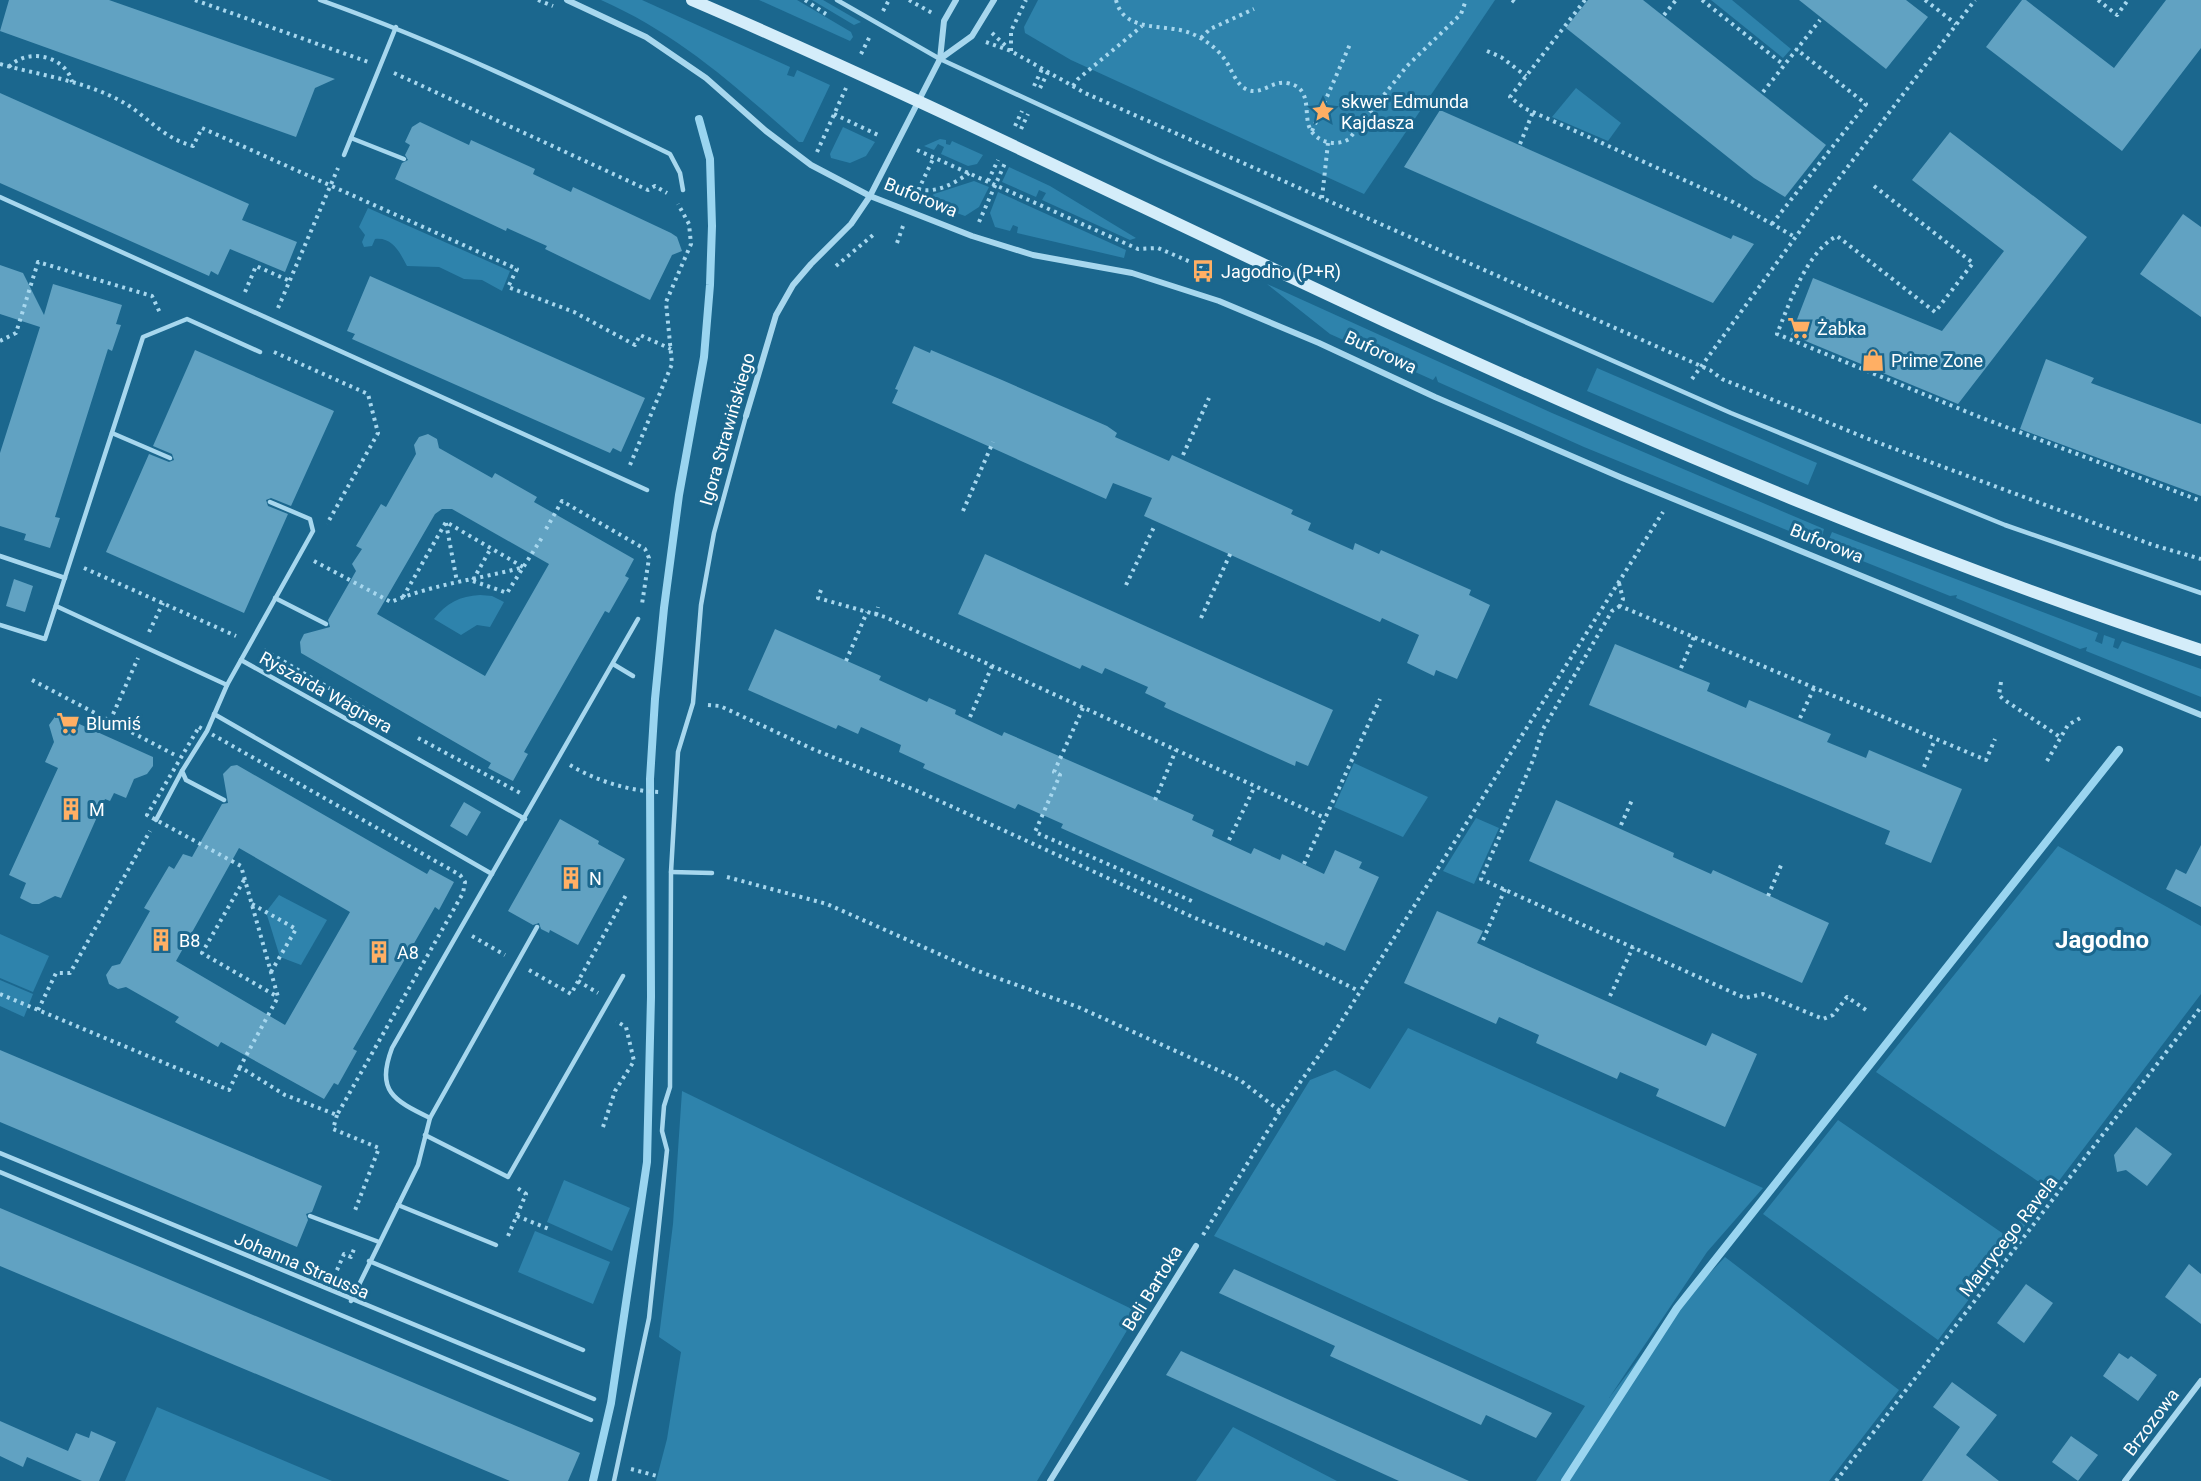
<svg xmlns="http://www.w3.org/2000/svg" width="2201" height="1481" viewBox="0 0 2201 1481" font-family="Roboto,sans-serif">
<rect width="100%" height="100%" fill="#1b678e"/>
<g fill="#2e83ac">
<path d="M601,0H642L790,67L787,75L794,77L797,70L830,85L803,142H799C735,86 680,35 601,0Z"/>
<polygon points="759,0 797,0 851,32 853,37 850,41"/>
<polygon points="812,0 823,0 861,22 854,25"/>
<polygon points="1038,0 1495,0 1364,194 1071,60 1025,33 1024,27"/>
<polygon points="1711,0 1732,0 1791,49 1783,58"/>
<polygon points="1576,88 1621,123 1608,141 1552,117"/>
<polygon points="843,127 875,142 866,156 850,163 831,158 830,154"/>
<polygon points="940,139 946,140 946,144 950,145 952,141 983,155 977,164 968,166 941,154 944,147 938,144 934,150 924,146"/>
<polygon points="1009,167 1050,186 1136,238 1130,240 1042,200 1046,193 1039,190 1036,197 1002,182"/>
<polygon points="974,181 989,187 979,207 965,216 924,201 934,194"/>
<polygon points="998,192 1126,250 1124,258 1017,233 1018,227 1013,225 1010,231 995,227 990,213"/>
<path d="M368,208L510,271L502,291L482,280L464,279L439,267L407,266C400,253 393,237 375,239L372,246L364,247L362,242L365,235L359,227Z"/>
<polygon points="1267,284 1552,413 1824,529 1822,536 1829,539 1832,532 2098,633 2095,641 2102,644 2104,635 2115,639 2113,647 2118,649 2122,641 2201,669 2201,697 2086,651 2087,647 2080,649 1956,598 1957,595 1950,596 1825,546 1824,541 1821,544 1584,447 1438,382 1436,376 1433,380 1330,334"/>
<polygon points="1597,368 1817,463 1808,485 1587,391"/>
<path d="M480,595L492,596L504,602L490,627L477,625L461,635L434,619C446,603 460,596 480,595Z"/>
<polygon points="1354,763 1428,797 1403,837 1334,807"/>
<polygon points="1476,818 1499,828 1474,884 1443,871"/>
<polygon points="2058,846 2201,926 2201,994 1938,1340 1763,1214 1838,1120 2008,1237 2045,1186 1876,1072"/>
<polygon points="279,895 327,920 301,965 280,957 266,912"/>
<polygon points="0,934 49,956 33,992 0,978"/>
<polygon points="0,980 33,994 24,1017 0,1006"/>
<polygon points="1408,1028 1763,1188 1707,1252 1609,1398 1677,1308 1725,1257 1899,1390 1829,1481 1536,1481 1585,1406 1214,1236 1310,1080 1335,1070 1370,1089"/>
<polygon points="682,1091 1138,1312 1037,1481 656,1481 667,1439 681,1352 659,1337 673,1224"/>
<polygon points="564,1180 630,1208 612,1251 547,1222"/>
<polygon points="535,1231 610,1262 593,1304 518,1272"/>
<polygon points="157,1407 332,1481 125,1481"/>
<polygon points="1233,1427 1337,1481 1196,1481"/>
</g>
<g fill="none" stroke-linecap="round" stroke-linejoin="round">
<g stroke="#9ad5f0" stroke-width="8">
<polyline points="593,1481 611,1403 647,1162 651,997 650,779 655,699 664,608 679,495 704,357 710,285 712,226 710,159 699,119"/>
<polyline points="1565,1481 1677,1308 2119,750"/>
</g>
</g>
<g fill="#61a2c2" fill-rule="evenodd">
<polygon points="9,0 109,0 335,79 315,88 296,137 0,31"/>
<polygon points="1588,0 1643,0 1826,145 1785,197 1754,178 1566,28"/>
<polygon points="1799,0 1906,0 1928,17 1886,69"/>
<polygon points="2022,0 2026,0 2114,68 2166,0 2201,0 2201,48 2122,151 1986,47"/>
<polygon points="0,93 249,204 242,220 297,242 285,272 230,249 218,275 211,271 209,276 0,183"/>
<polygon points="1440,110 1731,239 1733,235 1754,244 1713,303 1404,167"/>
<polygon points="420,122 469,145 471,140 535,169 533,174 571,192 573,187 671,233 677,237 682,251 672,255 650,300 545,249 547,246 507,228 506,231 395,179 402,163 408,160 405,155 410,145 405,142 412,127"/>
<polygon points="1950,132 2087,237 1958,404 1791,335 1813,278 1942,331 2004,251 1912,180"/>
<polygon points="2183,214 2201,227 2201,317 2140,274"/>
<polygon points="0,265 23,273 44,315 53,284 122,305 116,324 121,325 112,351 108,349 55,517 60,518 50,548 24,540 26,534 0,526 0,453 40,327 0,314"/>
<polygon points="370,276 645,398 621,452 613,448 610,453 352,339 355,334 347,331"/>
<polygon points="914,346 930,353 931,350 1002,380 1107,426 1117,433 1115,437 1169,461 1172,455 1293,510 1291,514 1311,523 1308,530 1353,550 1355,543 1379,554 1381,550 1471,590 1469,595 1490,605 1457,679 1436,670 1434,676 1407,663 1419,635 1382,618 1380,622 1144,516 1152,498 1113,483 1106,499 892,403 898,390 895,389"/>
<polygon points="195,350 334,411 291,506 271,498 266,500 268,506 288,514 244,613 106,552 149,454 169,462 174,460 172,454 153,446"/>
<polygon points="2046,359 2094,378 2091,383 2201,424 2201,496 2020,429"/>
<path d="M428,434L437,439L439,448L492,478L495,473L537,497L534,502L634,559L625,576L629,578L609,613L605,611L524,752L528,754L513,781L488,768L491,763L301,653L300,642L304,634L330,627L328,620L356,571L352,564L362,549L356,546L381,504L386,507L416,454L414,445L419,437ZM442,509H452L549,564L485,676L377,614L435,514Z"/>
<polygon points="985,554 1333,710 1308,766 1296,761 1295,766 1164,707 1166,703 1145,693 1148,687 1105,668 1102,674 1082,665 1080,669 958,614"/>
<polygon points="14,579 33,586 25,612 6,606"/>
<polygon points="775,629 881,676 879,680 927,702 929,698 956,710 955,714 1002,736 1004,732 1194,815 1192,820 1214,830 1212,836 1251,854 1254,848 1280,860 1282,854 1324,874 1335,850 1362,862 1359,868 1379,877 1345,951 1326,942 1324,946 1284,928 1061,828 1063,824 1018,804 1015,809 923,768 925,764 899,752 901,745 861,727 858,734 838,725 836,729 748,690"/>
<polygon points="1615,644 1710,683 1707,691 1746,708 1749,700 1831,734 1827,742 1866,758 1869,750 1962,789 1931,863 1885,844 1890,831 1589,705"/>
<polygon points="57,714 153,757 153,766 147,774 134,779 126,798 114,793 110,801 105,799 61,898 55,896 39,904 32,904 20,898 26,883 9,875 58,768 45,762 54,742 49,725"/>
<path d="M237,765L427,874L430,869L454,882L439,910L435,907L353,1049L357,1051L338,1085L334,1083L324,1099L221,1042L218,1047L175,1022L179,1017L126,987L118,989L109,984L106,975L112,966L120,964L150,911L144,908L169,866L174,869L183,854L192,857L222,804L228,803L223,774L231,766ZM239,848L350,912L285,1025L176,961Z"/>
<polygon points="1556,800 1674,853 1673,857 1711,874 1713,870 1829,923 1802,983 1529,861"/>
<polygon points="464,802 481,812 467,836 450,826"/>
<polygon points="560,819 599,841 598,844 625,859 578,945 550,930 549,933 541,929 539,923 533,925 508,911"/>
<polygon points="2201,845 2201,907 2166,889 2176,869 2186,874"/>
<polygon points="1437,911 1483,931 1477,943 1706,1046 1712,1033 1757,1054 1725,1127 1656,1096 1659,1089 1620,1072 1617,1079 1536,1043 1539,1035 1499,1017 1496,1024 1404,983"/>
<polygon points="0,1050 322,1186 312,1212 306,1214 308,1220 297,1247 0,1122"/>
<polygon points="2136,1127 2172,1154 2147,1186 2126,1170 2117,1172 2114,1155"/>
<polygon points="0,1208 580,1453 568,1481 510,1481 0,1266"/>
<polygon points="2189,1264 2201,1274 2201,1324 2165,1297"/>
<polygon points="1234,1269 1515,1396 1552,1413 1536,1438 1486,1415 1481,1425 1363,1371 1330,1356 1335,1346 1219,1293"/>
<polygon points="2026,1284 2053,1303 2024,1343 1997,1323"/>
<polygon points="1181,1351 1469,1481 1399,1481 1166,1375"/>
<polygon points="2119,1353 2128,1359 2131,1356 2157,1375 2138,1401 2103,1376"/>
<polygon points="1952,1382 1997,1415 1966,1455 1999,1481 1922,1481 1960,1427 1933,1407"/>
<polygon points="0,1421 68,1451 76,1433 89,1438 91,1431 116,1442 99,1481 82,1481 27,1457 23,1467 0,1456"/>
<polygon points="2071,1436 2098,1455 2078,1481 2052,1462"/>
</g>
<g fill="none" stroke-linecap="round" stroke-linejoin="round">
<g stroke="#a7d7ee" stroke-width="4" stroke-dasharray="3 4.5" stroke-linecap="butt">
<polyline points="195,0 368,62"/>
<polyline points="538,0 553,6"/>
<polyline points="805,0 826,14"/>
<polyline points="909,0 932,13"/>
<path d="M1116,0C1124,34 1166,23 1190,33C1203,38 1215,47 1223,57C1232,68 1235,85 1248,90C1262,95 1273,80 1287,83C1310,87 1305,107 1308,123C1312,141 1334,148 1349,139L1407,66L1461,14L1466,0"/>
<polyline points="1512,0 1516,3"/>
<polyline points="1585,0 1510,97 1524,108 1733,202 1795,237"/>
<polyline points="1702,0 1784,65"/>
<polyline points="1925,0 1956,24"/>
<polyline points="2098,0 2117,15 2128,0"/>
<polyline points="883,11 889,0"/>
<polyline points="1664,15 1676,0"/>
<polyline points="992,33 1008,48"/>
<polyline points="1201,38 1210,29 1254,9"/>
<polyline points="986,42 1011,51 1085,93 1710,370 1722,379 1871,440 2153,545 2201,559"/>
<polyline points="1011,51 1011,31 1026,0"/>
<polyline points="1487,51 1501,57 1526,76"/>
<polyline points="861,54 870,36"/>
<path d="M0,64C39,75 79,80 115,98C145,112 159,137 193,146L202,128L517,269L508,287L574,312L635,345L640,335L671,349"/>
<path d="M9,67C27,47 66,56 72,82"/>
<polyline points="394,73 648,190 655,186 667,193"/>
<polyline points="1034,86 1042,69"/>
<polyline points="1073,86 1078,79 1142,26"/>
<polyline points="1040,88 1048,72"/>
<polyline points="1763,92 1820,20"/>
<polyline points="834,114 878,135"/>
<polyline points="1015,126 1022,111"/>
<polyline points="1021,129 1028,114"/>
<polyline points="1312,131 1351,42"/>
<polyline points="1520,144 1533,112"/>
<polyline points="917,150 1138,249 1158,248 1207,269"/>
<polyline points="817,152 846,88"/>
<polyline points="988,181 998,160"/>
<path d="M1874,186L1973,263L1935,312L1837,236C1807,251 1789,304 1777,334L1977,416L2201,501"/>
<path d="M918,189C936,194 955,183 969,173"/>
<polyline points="915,197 934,157"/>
<polyline points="1322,198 1328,143"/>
<polyline points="979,222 1005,163"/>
<polyline points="1772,224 1866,104 1796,49"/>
<polyline points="897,243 903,226"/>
<polyline points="836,266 873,235"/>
<polyline points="245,292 256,266 290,281"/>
<polyline points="278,308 338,168"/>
<polyline points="0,341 16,333 38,262 152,296 161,315"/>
<polyline points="274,352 368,394 378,433 327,524"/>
<polyline points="1692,379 1827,194 1975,0"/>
<polyline points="1183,455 1209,398"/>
<polyline points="630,465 672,364 666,302 691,244 689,224 678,204"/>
<polyline points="963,511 993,442"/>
<polyline points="446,523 457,582"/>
<polyline points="546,529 562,501 645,549 649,558 642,604"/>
<path d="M314,561L391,602C433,584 480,579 524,567"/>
<polyline points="84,568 236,636"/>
<polyline points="473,580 491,548"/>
<polyline points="473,581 507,593 543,536"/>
<polyline points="1619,583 1623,599 1620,606 1986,760 1995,739"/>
<polyline points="1126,585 1155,525"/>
<polyline points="821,590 818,598 885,617 1325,818"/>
<polyline points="403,597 446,522 523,567"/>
<polyline points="1620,606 1612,611 1543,729 1533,760 1481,879 1745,998 1763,994 1823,1019 1833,1015 1847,997 1869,1012"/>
<polyline points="876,615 878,607"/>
<polyline points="1201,618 1232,550"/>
<polyline points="149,632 163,603"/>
<polyline points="264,650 372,713"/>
<polyline points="846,661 867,612"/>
<polyline points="1681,668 1694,637"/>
<polyline points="32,680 175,755"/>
<polyline points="2001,682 1999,695 2003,699 2060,737"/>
<polyline points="708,705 720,706 815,750 920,792 1195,918 1288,956 1359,991"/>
<polyline points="1083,708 1054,772 1060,775 1035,832 1194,902"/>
<polyline points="970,717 992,666"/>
<polyline points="1800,718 1814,688"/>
<polyline points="110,721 138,658"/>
<polygon points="199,727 460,875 465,882 463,893 337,1115 285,1095 240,1067 278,997 241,866 147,815"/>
<polyline points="418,738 522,794"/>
<polyline points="2047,761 2068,725 2082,717"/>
<path d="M570,765C596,781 632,792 662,792"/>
<polyline points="1924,767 1935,739"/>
<polyline points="1155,800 1176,750"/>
<polyline points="1621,825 1632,800"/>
<polyline points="1229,840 1255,786"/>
<polyline points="1304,864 1380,699"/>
<polyline points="727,877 827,904 975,970 1078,1007 1240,1080 1280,1111"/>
<polyline points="244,880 202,953 278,997"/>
<polyline points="1768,896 1782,863"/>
<polyline points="252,904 296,929 271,972"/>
<polyline points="472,936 505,955"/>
<polyline points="1483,940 1505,889"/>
<polyline points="529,970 571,994 626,895"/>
<polyline points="578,981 598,993"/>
<polyline points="0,994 229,1090 240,1067"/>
<polyline points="1610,996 1633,947"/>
<polyline points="38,1010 56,973 70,973 150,831"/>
<polyline points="337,1115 333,1129 379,1148 354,1213"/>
<polyline points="603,1127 615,1091 634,1061 626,1027 616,1021"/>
<polyline points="517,1216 549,1229"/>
<polyline points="1203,1235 1280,1111 1327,1044 1663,512"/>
<polyline points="508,1236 526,1194 516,1187"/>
<polyline points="334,1277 344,1254 351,1257 354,1249"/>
<polyline points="631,1469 657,1476"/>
<polyline points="1836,1481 2201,1007"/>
</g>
<g stroke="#a7d7ee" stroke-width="4.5">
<path d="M320,0C441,43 555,98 670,154L680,173L683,190"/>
<polyline points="837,0 940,59 1159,160 1731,413 2005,525 2201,593"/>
<polyline points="351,138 404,159"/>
<polyline points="344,155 396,27"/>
<polyline points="0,197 647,490"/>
<polyline points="112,433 170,458"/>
<polyline points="0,556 65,578"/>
<polyline points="275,598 326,624"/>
<polyline points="56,606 227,685 313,531 310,519 270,502"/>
<polyline points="0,625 45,639 143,337 187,319 260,352"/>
<polyline points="241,660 525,819"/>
<polyline points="613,664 633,676"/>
<polyline points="214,714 492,874"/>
<polyline points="224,800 186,780 182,771 207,731 227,685"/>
<polyline points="156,820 182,771"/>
<polyline points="671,872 712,873"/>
<path d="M430,1118C393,1100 376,1091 392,1048L638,619"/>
<polyline points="425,1135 508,1177 623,976"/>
<polyline points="0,1153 594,1399"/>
<polyline points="0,1172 591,1420"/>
<polyline points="398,1205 496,1245"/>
<polyline points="310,1216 379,1242"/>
<polyline points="369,1261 583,1350"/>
<polyline points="351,1301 418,1165 430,1118 537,927"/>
<polyline points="614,1481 649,1318 667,1150 662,1131 664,1106 670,1087 671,872 678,752 693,703 701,605 714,533 746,416"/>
</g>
<g stroke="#a7d7ee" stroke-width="6">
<polyline points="567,0 646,37 706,78 766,131 811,165 870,196 972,236 1033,255 1132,273 1219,301 1319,343 1435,397 1620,477 2201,715"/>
<polyline points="940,59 972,36 994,0"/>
<polyline points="746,416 776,315 793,285 811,264 851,224 870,196 940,59 944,21 956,0"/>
<polyline points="1050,1481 1196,1246"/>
<polyline points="2125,1481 2201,1381"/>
</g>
<path stroke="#d4edfa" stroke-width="12" d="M692,0C928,101 1157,216 1389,323C1654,445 1924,559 2201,650"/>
</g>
<defs>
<g id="sight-bare" transform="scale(1.8)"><path d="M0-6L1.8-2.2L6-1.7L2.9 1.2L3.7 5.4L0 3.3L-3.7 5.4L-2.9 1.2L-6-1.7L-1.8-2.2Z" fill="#ffaf64" stroke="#1b678e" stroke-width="2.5" paint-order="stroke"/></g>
<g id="bus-bare" transform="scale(1.8)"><path d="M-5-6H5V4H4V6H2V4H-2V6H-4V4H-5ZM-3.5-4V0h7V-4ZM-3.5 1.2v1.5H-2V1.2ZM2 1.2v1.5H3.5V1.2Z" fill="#ffaf64" stroke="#1b678e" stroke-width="2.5" paint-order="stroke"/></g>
<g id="supermarket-bare" transform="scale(1.8)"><path d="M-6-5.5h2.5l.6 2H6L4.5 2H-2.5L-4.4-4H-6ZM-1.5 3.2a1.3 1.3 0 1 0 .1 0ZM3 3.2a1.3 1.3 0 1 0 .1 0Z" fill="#ffaf64" stroke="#1b678e" stroke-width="2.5" paint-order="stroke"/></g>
<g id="shop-bare" transform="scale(1.8)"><path d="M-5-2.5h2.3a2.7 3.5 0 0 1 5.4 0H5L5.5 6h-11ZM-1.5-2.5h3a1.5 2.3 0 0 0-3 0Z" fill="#ffaf64" stroke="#1b678e" stroke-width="2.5" paint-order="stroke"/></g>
<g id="building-bare" transform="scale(1.8)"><path d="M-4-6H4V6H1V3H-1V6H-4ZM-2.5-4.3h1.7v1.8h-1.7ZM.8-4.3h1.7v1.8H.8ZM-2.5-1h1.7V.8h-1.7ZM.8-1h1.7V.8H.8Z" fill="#ffaf64" stroke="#1b678e" stroke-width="2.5" paint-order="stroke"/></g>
</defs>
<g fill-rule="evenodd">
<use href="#sight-bare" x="1323" y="111"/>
<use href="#bus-bare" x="1203" y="271"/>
<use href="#supermarket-bare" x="1799" y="328"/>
<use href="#shop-bare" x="1873" y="360"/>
<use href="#supermarket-bare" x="68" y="723"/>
<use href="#building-bare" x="71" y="809"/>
<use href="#building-bare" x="571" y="878"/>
<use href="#building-bare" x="161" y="940"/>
<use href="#building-bare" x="379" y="952"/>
</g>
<g text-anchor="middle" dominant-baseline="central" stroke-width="6" stroke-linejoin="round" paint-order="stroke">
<g font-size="18" fill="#fff" stroke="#1b678e" text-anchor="start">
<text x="1341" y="101">skwer Edmunda<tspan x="1341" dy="21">Kajdasza</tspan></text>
<text x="1221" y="271">Jagodno (P+R)</text>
<text x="1817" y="328">Żabka</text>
<text x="1891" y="360">Prime Zone</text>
<text x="86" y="723">Blumiś</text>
<text x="89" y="809">M</text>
<text x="589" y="878">N</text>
<text x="179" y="940">B8</text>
<text x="397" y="952">A8</text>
</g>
<g font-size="18" fill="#fff" stroke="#1b678e">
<text transform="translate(921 197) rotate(22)">Buforowa</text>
<text transform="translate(1381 352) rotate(25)">Buforowa</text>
<text transform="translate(727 429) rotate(-74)">Igora Strawińskiego</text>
<text transform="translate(1827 543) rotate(22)">Buforowa</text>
<text transform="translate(326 692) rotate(29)">Ryszarda Wagnera</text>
<text transform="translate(2008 1236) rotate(-52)">Maurycego Ravela</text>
<text transform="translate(302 1265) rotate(23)">Johanna Straussa</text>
<text transform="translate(1152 1288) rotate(-58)">Beli Bartoka</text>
<text transform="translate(2151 1422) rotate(-53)">Brzozowa</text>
</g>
<g font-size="24" font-weight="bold" fill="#fff" stroke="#1b678e">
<text x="2102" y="940">Jagodno</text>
</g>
</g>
</svg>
